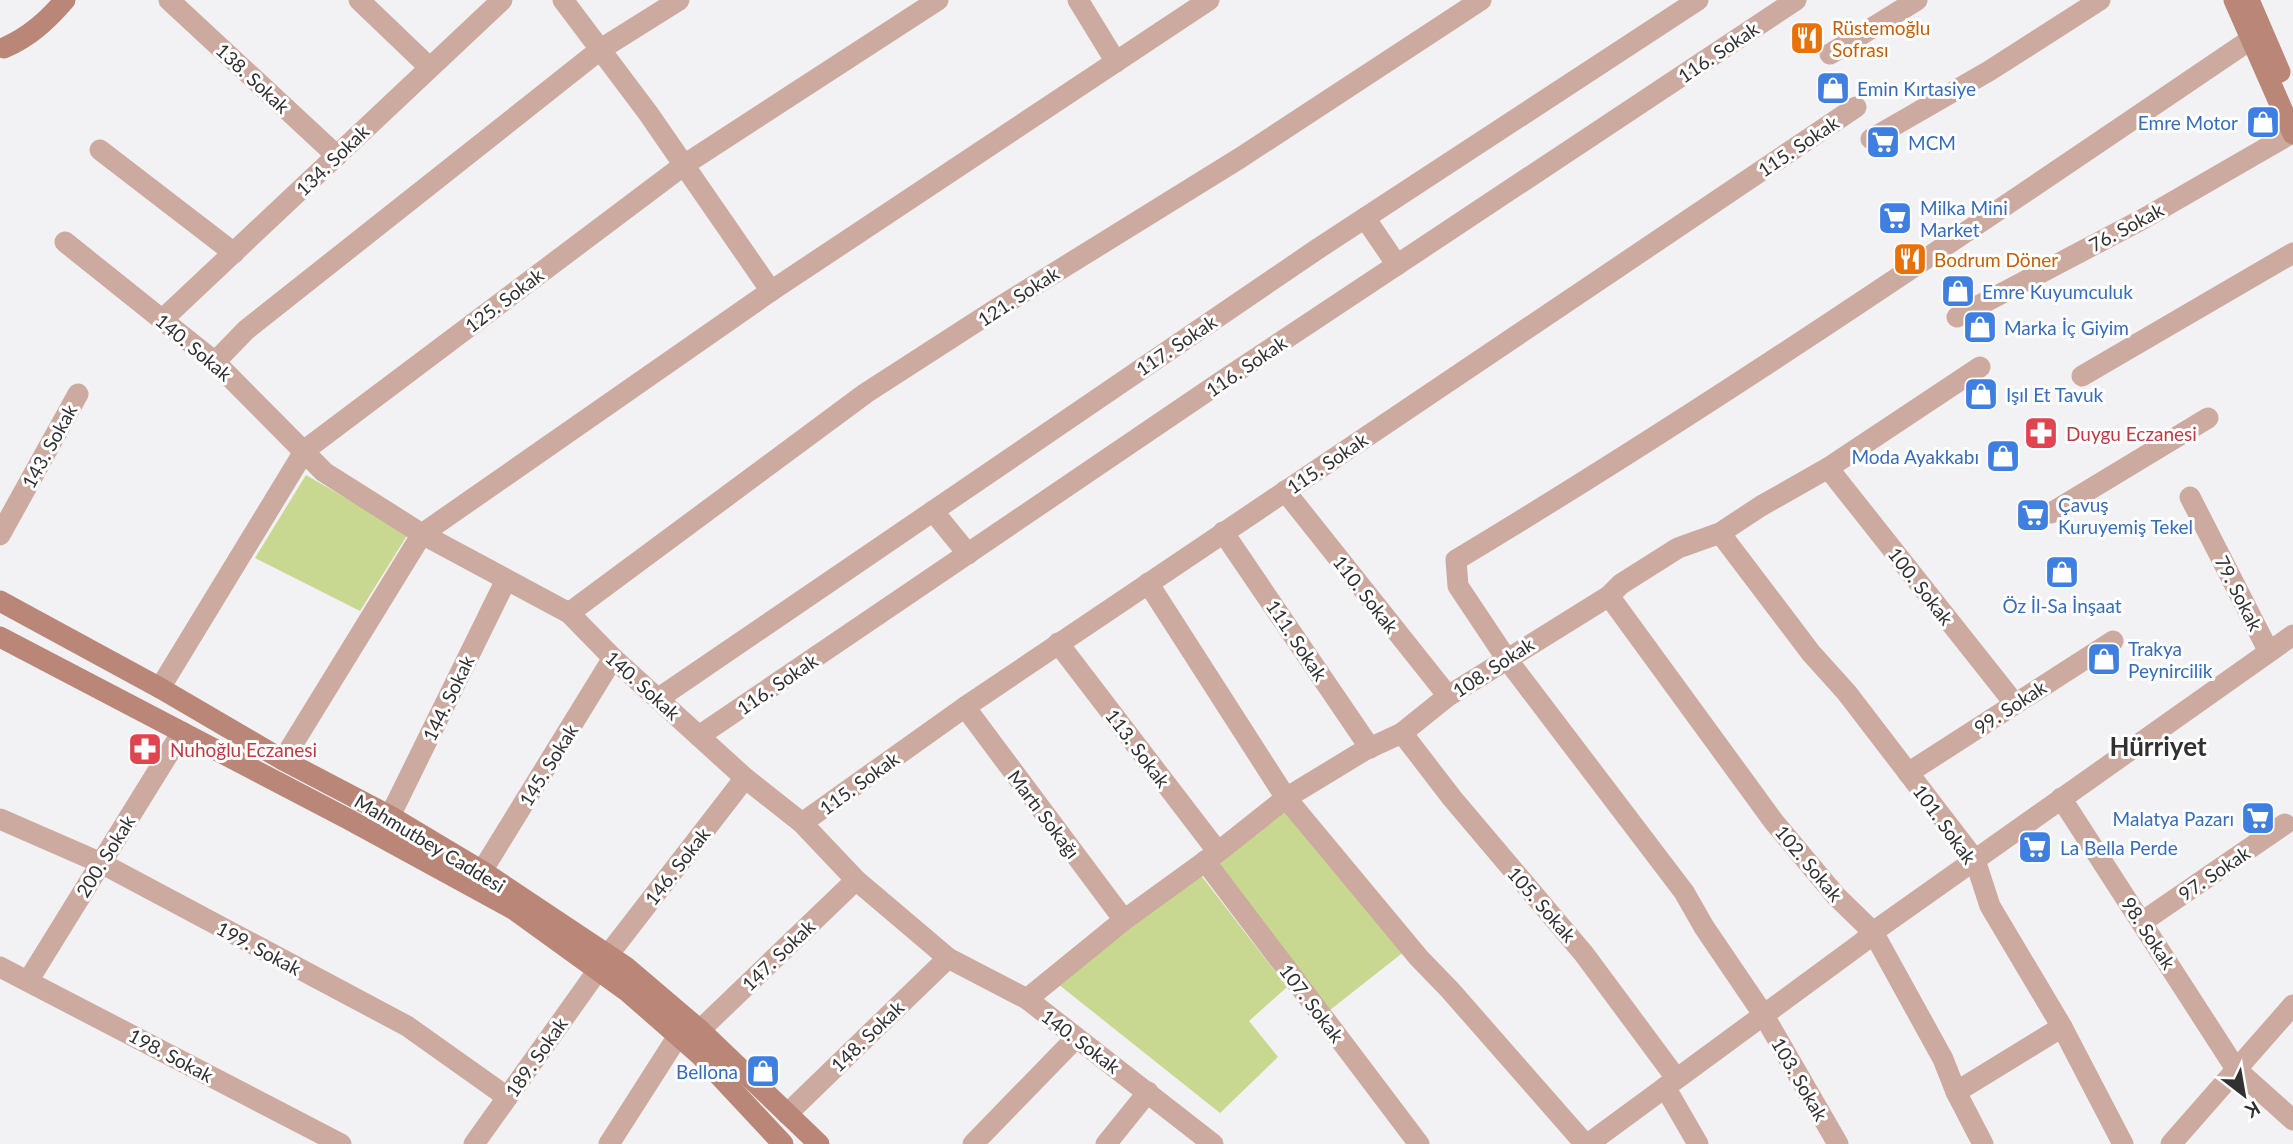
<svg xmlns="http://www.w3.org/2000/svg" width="2293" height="1144" viewBox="0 0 2293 1144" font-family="Lato,sans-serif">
<rect width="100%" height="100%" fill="#f2f1f3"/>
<g fill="#c9d890">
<polygon points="306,475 408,534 360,611 255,558"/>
<polygon points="1284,807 1405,951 1330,1010 1216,866"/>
<polygon points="1200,874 1287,987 1249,1021 1278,1057 1220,1113 1058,984"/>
</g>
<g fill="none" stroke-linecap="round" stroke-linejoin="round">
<g stroke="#cdaa9f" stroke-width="21">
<polyline points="169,0 337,156"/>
<polyline points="359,0 429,67"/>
<polyline points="563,0 648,113 771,291"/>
<polyline points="1078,0 1116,62"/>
<polyline points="1830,54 1917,0"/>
<polyline points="1871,139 1989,71 2100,0"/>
<polyline points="100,150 234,253"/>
<polyline points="1365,218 1397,265"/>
<polyline points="65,242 215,362 324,472 422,534 569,613 613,658 745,778 802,823 856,880 948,958 1027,999 1213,1144"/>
<polyline points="1957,317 2143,219 2292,133"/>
<polyline points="162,320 502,0"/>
<polyline points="215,362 246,330 601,49 679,0"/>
<polyline points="2082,376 2293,253"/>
<polyline points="1828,468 2015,704"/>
<polyline points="1285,491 1448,696"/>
<polyline points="2190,497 2269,652"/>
<polyline points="933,511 968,554"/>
<polyline points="2051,513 2208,418"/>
<polyline points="1223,532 1370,748"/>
<polyline points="1720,533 1811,653 1847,693 1975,860 1990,906 2062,1027 2123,1144"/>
<polyline points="0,535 78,394"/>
<polyline points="1148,583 1286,798 1419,958 1450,990 1585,1144"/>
<polyline points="1609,596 1774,822 1836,896 1873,932 1943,1059 1956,1092 1983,1144"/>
<polyline points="569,613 866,393 993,311 1240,158 1481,0"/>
<polyline points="1058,643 1218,852"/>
<polyline points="160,688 305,450 684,165 938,0"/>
<polyline points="659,698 1316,250 1698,0"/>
<polyline points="965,707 1124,920"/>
<polyline points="1402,733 1452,798 1584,954 1676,1078"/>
<polyline points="699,736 1222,381 1796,0"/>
<polyline points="283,760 422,534 771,291 1209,0"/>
<polyline points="1908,773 2113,641"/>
<polyline points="2061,798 2236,1069 2293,1120"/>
<polyline points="390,816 506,580"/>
<polyline points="0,819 101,863 407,1026 507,1097"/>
<polyline points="802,823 965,707 1856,107"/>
<polyline points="1205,861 1419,1144"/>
<polyline points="482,871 613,658"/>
<polyline points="2142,922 2285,824"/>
<polyline points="608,955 745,778"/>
<polyline points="0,967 341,1144"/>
<polyline points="28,981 182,732"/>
<polyline points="1027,999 1124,920 1218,852 1286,798 1365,750 1402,733 1448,696 1609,596 1621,584 1678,548 1720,533 1761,506 1828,468 1980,367"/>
<polyline points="700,1030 856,880"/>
<polyline points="1665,1087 1698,1144"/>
<polyline points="1956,1092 2062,1027"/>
<polyline points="787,1114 948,958"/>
<polyline points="474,1144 598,970"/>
<polyline points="609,1144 678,1036"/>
<polyline points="973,1144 1076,1038"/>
<polyline points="1106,1144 1148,1092"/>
<polyline points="1588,1144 1863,942 1873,932 2293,635"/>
<path d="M1838,1144L1763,1014L1704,927L1684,892L1506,658L1458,586L1456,560C1727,397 1988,217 2250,40"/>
<polyline points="2171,1144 2293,1005"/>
</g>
<g stroke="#b98677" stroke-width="21">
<polyline points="2234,0 2293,134"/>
<polyline points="2249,0 2280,72"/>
<path d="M4,48C29,37 47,21 65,0"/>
<polyline points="0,601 160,688 283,760 390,816 482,871 626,967 700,1030 819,1144"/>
<polyline points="0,637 348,819 513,909 628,992 700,1055 783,1144"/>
</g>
</g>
<defs>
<g id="restaurant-square" transform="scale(1.75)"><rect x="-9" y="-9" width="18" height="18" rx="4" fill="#e8710a" stroke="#fff"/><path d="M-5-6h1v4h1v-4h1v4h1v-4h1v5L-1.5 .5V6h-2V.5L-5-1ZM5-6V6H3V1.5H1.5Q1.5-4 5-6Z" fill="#fff"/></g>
<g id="shop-square" transform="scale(1.75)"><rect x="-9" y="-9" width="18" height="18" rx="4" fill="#3f7fe0" stroke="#fff"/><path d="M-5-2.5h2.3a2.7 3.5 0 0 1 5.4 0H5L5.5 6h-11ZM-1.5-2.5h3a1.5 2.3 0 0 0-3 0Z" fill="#fff"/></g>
<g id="supermarket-square" transform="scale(1.75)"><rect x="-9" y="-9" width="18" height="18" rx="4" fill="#3f7fe0" stroke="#fff"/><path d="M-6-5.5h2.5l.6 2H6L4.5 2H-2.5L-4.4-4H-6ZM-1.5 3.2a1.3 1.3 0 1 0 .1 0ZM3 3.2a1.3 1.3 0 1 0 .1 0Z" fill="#fff"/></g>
<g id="pharmacy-square" transform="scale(1.75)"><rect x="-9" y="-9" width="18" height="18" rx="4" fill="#e0444e" stroke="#fff"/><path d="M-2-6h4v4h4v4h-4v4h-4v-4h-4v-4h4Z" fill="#fff"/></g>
</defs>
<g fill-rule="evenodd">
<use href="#restaurant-square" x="1807" y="38"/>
<use href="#shop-square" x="1833" y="88"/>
<use href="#shop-square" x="2263" y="122"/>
<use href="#supermarket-square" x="1883" y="142"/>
<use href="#supermarket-square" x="1895" y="218"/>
<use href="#restaurant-square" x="1910" y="259"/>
<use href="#shop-square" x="1958" y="291"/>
<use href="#shop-square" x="1980" y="327"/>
<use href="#shop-square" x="1981" y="394"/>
<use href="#pharmacy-square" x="2041" y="433"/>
<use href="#shop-square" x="2003" y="456"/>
<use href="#supermarket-square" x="2033" y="515"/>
<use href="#shop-square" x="2062" y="572"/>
<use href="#shop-square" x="2104" y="659"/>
<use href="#pharmacy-square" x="145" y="749"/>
<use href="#supermarket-square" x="2258" y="818"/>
<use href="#supermarket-square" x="2035" y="847"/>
<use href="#shop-square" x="763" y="1071"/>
</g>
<g text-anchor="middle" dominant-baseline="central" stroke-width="6" stroke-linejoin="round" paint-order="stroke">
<g font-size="19" fill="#c56008" stroke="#fff" text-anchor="start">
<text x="1832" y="27">Rüstemoğlu<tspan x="1832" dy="22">Sofrası</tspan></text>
<text x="1934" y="259">Bodrum Döner</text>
</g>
<g font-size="19" fill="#323132" stroke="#fff">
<text transform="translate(1718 52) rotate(-34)">116. Sokak</text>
<text transform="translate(253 78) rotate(43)">138. Sokak</text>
<text transform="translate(1798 146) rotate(-34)">115. Sokak</text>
<text transform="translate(332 160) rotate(-44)">134. Sokak</text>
<text transform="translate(2126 227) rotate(-28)">76. Sokak</text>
<text transform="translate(1018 296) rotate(-33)">121. Sokak</text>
<text transform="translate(504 300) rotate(-37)">125. Sokak</text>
<text transform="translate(1176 345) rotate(-34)">117. Sokak</text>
<text transform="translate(194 347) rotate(40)">140. Sokak</text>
<text transform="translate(1246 366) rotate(-34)">116. Sokak</text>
<text transform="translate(49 446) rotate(-61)">143. Sokak</text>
<text transform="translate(1327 463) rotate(-34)">115. Sokak</text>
<text transform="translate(1921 586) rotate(52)">100. Sokak</text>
<text transform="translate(2239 593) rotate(63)">79. Sokak</text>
<text transform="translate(1366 594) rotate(52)">110. Sokak</text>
<text transform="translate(1297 640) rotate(56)">111. Sokak</text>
<text transform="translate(1493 667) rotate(-33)">108. Sokak</text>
<text transform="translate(777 684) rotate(-34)">116. Sokak</text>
<text transform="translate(643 685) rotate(42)">140. Sokak</text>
<text transform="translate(448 698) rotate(-64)">144. Sokak</text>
<text transform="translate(2010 707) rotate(-33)">99. Sokak</text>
<text transform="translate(1138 748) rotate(53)">113. Sokak</text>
<text transform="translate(548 765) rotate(-58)">145. Sokak</text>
<text transform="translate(859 783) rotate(-36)">115. Sokak</text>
<text transform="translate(1044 814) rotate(53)">Martı Sokağı</text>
<text transform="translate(1945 824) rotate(54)">101. Sokak</text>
<text transform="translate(430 843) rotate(31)">Mahmutbey Caddesi</text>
<text transform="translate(105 856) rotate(-58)">200. Sokak</text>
<text transform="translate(1809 863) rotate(50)">102. Sokak</text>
<text transform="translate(677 866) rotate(-52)">146. Sokak</text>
<text transform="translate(2214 873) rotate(-34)">97. Sokak</text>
<text transform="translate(1542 904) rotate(49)">105. Sokak</text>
<text transform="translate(2149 933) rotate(57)">98. Sokak</text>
<text transform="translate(259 948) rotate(28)">199. Sokak</text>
<text transform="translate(778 955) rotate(-44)">147. Sokak</text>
<text transform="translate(1312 1003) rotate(53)">107. Sokak</text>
<text transform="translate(867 1036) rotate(-44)">148. Sokak</text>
<text transform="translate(1081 1041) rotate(37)">140. Sokak</text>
<text transform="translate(171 1055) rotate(28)">198. Sokak</text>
<text transform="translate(536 1057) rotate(-55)">189. Sokak</text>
<text transform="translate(1800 1079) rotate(60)">103. Sokak</text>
</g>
<g font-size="19" fill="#366cbe" stroke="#fff" text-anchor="start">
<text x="1857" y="88">Emin Kırtasiye</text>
<text x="2238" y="122" text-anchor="end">Emre Motor</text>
<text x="1908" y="142">MCM</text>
<text x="1920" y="207">Milka Mini<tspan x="1920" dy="22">Market</tspan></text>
<text x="1982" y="291">Emre Kuyumculuk</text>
<text x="2004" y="327">Marka İç Giyim</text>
<text x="2006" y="394">Işıl Et Tavuk</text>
<text x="1979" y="456" text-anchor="end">Moda Ayakkabı</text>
<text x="2058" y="504">Çavuş<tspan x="2058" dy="22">Kuruyemiş Tekel</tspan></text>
<text x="2062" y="605" text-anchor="middle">Öz İl-Sa İnşaat</text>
<text x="2128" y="648">Trakya<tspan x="2128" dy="22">Peynircilik</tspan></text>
<text x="2234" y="818" text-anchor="end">Malatya Pazarı</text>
<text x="2060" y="847">La Bella Perde</text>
<text x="738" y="1071" text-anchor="end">Bellona</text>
</g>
<g font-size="19" fill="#be3a42" stroke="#fff" text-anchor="start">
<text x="2066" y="433">Duygu Eczanesi</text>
<text x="170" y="749">Nuhoğlu Eczanesi</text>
</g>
<g font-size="26" font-weight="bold" fill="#323132" stroke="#fff">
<text x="2158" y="746">Hürriyet</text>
</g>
</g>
<g transform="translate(2244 1095) rotate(149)" stroke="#ffffff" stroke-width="5" paint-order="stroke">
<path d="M0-5L12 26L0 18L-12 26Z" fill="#323132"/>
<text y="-10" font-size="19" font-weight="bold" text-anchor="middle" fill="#323132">K</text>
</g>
</svg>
